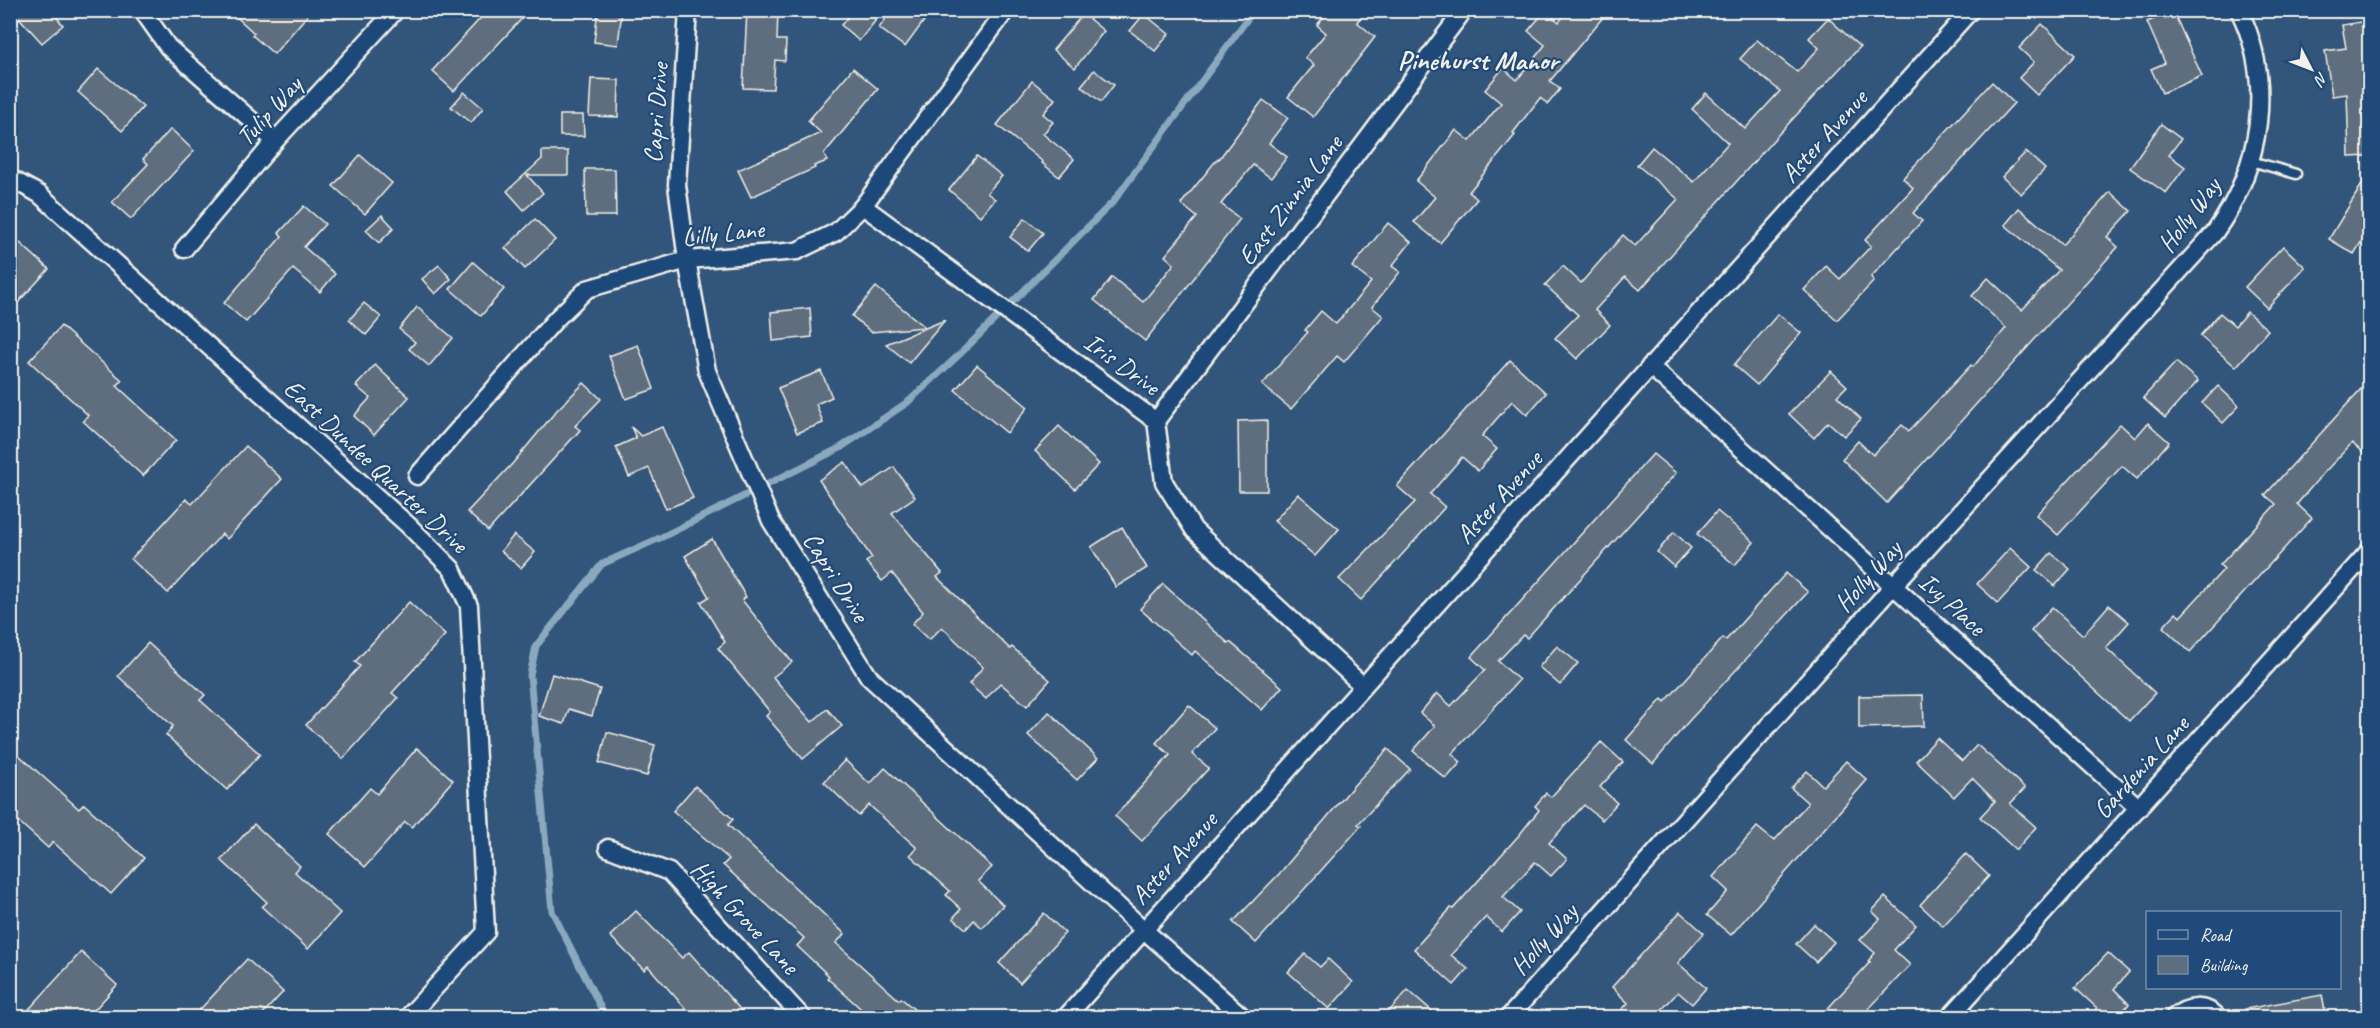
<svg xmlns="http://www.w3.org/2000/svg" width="2380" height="1028" viewBox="0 0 2380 1028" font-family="Caveat,sans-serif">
<rect width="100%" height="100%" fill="#32557b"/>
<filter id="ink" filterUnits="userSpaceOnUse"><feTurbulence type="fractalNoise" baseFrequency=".0167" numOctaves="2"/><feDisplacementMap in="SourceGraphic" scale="12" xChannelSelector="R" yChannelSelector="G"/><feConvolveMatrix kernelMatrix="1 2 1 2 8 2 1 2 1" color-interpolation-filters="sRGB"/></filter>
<g filter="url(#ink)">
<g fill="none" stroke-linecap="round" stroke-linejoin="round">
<polyline stroke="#8aa9be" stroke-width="7" points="606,1018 552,911 530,675 536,646 602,564 662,537 840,448 908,402 960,354 1113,202 1254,10"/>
</g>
<g fill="#5e6e7e" stroke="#f4f1e8" stroke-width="1.5">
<polygon points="12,10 51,10 63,25 42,43"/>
<polygon points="229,10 312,10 274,54 252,35 254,33"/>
<polygon points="488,10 530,10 454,91 432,71"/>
<polygon points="598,10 622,10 618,45 594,42"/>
<polygon points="747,10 778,10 777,40 786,40 785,61 775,60 773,89 743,88"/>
<polygon points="854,10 865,10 876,20 859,41 841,25"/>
<polygon points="892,10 932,10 905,47 879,28"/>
<polygon points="1329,10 1367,10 1357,22 1375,37 1313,117 1288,97 1314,65 1305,58 1326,33 1317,25"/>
<polygon points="1568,10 1609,10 1550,81 1560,89 1548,104 1540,98 1513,133 1515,135 1469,192 1477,199 1440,243 1414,222 1435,197 1416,181 1456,130 1470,141 1501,103 1485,90 1503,68 1517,80 1545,45 1528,31 1545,11 1559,22"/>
<polygon points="2173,11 2202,76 2162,93 2151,69 2165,63 2147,22"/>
<polygon points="1083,14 1104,31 1075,68 1053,50"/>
<polygon points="1144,14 1169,34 1155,51 1130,31"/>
<polygon points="1828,18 1860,47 1776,137 1640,290 1625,277 1595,310 1610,325 1577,359 1555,338 1578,315 1545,285 1563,266 1581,283 1623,235 1635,246 1678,199 1637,165 1652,147 1694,182 1728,143 1692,109 1706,93 1745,129 1780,91 1740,59 1757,40 1797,72 1819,48 1809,38"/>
<polygon points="2366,21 2370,43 2370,156 2349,157 2347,94 2332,96 2325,51 2346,48 2342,25"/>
<polygon points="2042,24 2075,55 2037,95 2019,78 2034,62 2019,48"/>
<polygon points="853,68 878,89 824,154 827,161 814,166 815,168 751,197 738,170 821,133 808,121"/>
<polygon points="98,69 143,107 122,131 78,92"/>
<polygon points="1094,70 1114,85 1101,102 1081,86"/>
<polygon points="591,79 619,80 618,117 589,116"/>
<polygon points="1032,81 1055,99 1043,114 1053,122 1043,134 1074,159 1059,177 1042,163 1043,162 997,125"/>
<polygon points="1992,82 2014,103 1913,213 1922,221 1871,277 1874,281 1837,320 1804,290 1826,266 1840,279 1871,246 1865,240 1913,188 1903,178"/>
<polygon points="464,92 483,108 471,123 451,107"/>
<polygon points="1263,100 1288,118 1269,143 1287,157 1271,178 1253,165 1221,204 1240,219 1145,341 1094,300 1112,277 1143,302 1174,264 1165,256 1197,217 1181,204 1218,158 1219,159"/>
<polygon points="560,115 583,115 584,136 560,136"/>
<polygon points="2161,124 2181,139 2169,155 2185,167 2166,193 2130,168"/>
<polygon points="171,129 194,151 131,219 112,202 148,164 143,159"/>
<polygon points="542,151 568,151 568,175 527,175 543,193 524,210 507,191 542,159"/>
<polygon points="2026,152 2045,169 2021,194 2002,177"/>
<polygon points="360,155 392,183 365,214 333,186"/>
<polygon points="977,156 1002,176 987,193 995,199 980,216 949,190"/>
<polygon points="585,169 615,169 616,216 586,216"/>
<polygon points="2370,171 2370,228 2354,254 2329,239"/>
<polygon points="2110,192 2131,211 2107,237 2118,247 1887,503 1842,459 1858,441 1873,455 1902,425 1909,431 1971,365 1973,367 2006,328 1972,296 1988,278 2022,310 2059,270 2005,225 2019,208 2062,245"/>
<polygon points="304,206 325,224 304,247 335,274 320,292 293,269 246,322 224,303 282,236 279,233"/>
<polygon points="382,215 394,228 379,243 366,230"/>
<polygon points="1025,218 1043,233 1028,251 1010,237"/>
<polygon points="535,219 555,240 525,269 505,248"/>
<polygon points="1388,223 1411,242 1392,266 1400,272 1372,307 1383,316 1344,362 1337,356 1291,409 1262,385 1308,332 1305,330 1321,311 1336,324 1371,282 1352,267"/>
<polygon points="10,234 49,269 10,311"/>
<polygon points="2283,246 2305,267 2267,308 2245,287"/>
<polygon points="473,262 504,289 481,316 450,289"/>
<polygon points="439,265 451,279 435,294 422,279"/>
<polygon points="876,287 925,327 871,332 852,316"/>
<polygon points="364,303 381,317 366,335 349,320"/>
<polygon points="417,307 453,338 429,366 409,349 415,342 399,329"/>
<polygon points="810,308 812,337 773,341 771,312"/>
<polygon points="2247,312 2268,330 2236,367 2200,336 2220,313 2235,326"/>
<polygon points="1778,314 1801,333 1757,385 1734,365"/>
<polygon points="945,320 909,363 886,344"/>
<polygon points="61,326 122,380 117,386 176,440 143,476 83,421 88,415 29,361"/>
<polygon points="638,345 654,389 626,399 609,356"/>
<polygon points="1510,360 1546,393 1527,415 1512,401 1482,436 1497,449 1478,471 1462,457 1430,494 1445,507 1361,600 1339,579 1415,502 1397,486"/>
<polygon points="2176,362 2198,381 2165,418 2143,398"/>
<polygon points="375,365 409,397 374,435 354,416 370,398 356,386"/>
<polygon points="977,365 1028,407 1007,433 955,390"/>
<polygon points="821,371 832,397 816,404 823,423 797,433 778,388"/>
<polygon points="1831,371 1847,386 1837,396 1861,419 1844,436 1828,422 1814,438 1789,414"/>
<polygon points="2370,379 2370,459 2352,443 2319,478 2297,504 2312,518 2190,652 2163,627 2176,613 2180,617 2224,569 2220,565 2276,504 2265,495"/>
<polygon points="584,383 601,399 575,426 580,430 488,531 467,512 513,463 557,410"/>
<polygon points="2218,386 2239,406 2223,423 2202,403"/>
<polygon points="1267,420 1267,491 1239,491 1238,421"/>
<polygon points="2148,423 2169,442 2137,479 2122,466 2058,535 2036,515 2120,424 2135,438"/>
<polygon points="1059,426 1099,464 1075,489 1035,451"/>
<polygon points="631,427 641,436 662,427 693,498 666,509 649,468 629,477 616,447 636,438"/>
<polygon points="246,446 282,479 227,539 222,534 168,593 131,559 186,499 192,504"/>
<polygon points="1653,454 1676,473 1527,638 1523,635 1498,661 1519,680 1452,754 1461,762 1446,779 1413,751 1435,726 1420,713 1437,693 1451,706 1485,670 1471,657"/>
<polygon points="845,462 863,488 894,467 915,497 892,513 942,573 937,577 1010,649 1012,647 1050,680 1027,706 1000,683 986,699 969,684 983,667 942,627 929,640 912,624 923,612 892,573 882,581 866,562 872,558 819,480"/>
<polygon points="1298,494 1339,529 1315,556 1274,521"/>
<polygon points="1717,511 1754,542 1735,565 1697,534"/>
<polygon points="1122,527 1147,568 1116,587 1091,547"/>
<polygon points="1674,532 1691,548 1674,567 1657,552"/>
<polygon points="514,535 535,552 521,568 501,551"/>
<polygon points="712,539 746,597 742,600 792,662 773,677 812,722 827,709 842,726 803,759 766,716 770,712 718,648 725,642 701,602 709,597 685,556"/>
<polygon points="2010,548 2031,567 1998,603 1977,584"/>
<polygon points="2051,553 2070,569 2055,586 2036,570"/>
<polygon points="1786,573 1808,592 1688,722 1653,764 1626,740 1662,699 1665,702 1723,638 1726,640"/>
<polygon points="1163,584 1228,643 1230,642 1282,687 1262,710 1195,651 1192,655 1140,609"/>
<polygon points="409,602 445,635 392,693 398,698 343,759 306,725 360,666 355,662"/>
<polygon points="2109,605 2129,622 2106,648 2155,693 2129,721 2031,631 2052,607 2083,635"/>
<polygon points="148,643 205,695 200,700 260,754 227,790 166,735 173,726 118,676"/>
<polygon points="1557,646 1578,663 1560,685 1539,667"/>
<polygon points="552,674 600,689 592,716 569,709 564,724 539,716"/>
<polygon points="1923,695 1924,726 1859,728 1859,696"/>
<polygon points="1189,705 1215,728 1192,754 1209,768 1142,841 1115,816 1170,755 1156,743"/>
<polygon points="1049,712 1098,758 1077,780 1028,735"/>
<polygon points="607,732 655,745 647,776 599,763"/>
<polygon points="1937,738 1962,761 1977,745 2025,788 2010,804 2036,827 2016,850 1980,817 1995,801 1972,778 1954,797 1916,761"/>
<polygon points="1601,742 1623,762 1600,787 1617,803 1602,820 1584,805 1549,843 1567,859 1551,876 1535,862 1503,897 1520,912 1502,932 1486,917 1451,955 1468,969 1454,985 1414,949 1451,908 1453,909 1520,834 1539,810 1535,806 1546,793 1551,797"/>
<polygon points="417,748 453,780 412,827 405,822 365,867 329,834 370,788 377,794"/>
<polygon points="1388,749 1410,769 1358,824 1361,826 1256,943 1233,922 1279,874 1355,784"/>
<polygon points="20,756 79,809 84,804 144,858 111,894 53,842 48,848 10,814 10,766"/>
<polygon points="845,760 870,784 885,768 992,867 978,881 1003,905 982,928 974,920 966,929 953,918 961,909 946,895 950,891 910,855 917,848 869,805 859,816 824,782"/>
<polygon points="1846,761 1867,780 1731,935 1707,915 1728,891 1713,877 1757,827 1774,841 1808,803 1791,788 1807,771 1823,786"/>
<polygon points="695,786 733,819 728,825 845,934 836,943 899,1000 901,998 923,1017 870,1017 827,978 829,976 797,946 804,938 723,865 729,859 673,811"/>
<polygon points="254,824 300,866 295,872 340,913 308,949 262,907 267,902 221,860"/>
<polygon points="1966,854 1989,876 1943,926 1920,905"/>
<polygon points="1885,897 1916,925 1894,950 1910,965 1861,1017 1820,1017 1870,962 1868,961 1875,953 1860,940 1880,919 1872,911"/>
<polygon points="636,911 682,958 689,952 747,1017 693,1017 648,966 644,970 610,936"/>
<polygon points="1680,912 1704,933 1678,963 1706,988 1692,1004 1678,992 1655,1017 1615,1017 1628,1003 1612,987"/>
<polygon points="1044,913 1065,933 1020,983 999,963"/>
<polygon points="1814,924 1834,942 1816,962 1796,944"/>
<polygon points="81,952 117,985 88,1017 22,1017"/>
<polygon points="2108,953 2129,972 2114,989 2129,1004 2117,1017 2088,1017 2097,1008 2075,988"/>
<polygon points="1305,954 1320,967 1328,959 1353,982 1329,1009 1288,972"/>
<polygon points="247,959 283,992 260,1017 193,1017"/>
<polygon points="1408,990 1439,1017 1384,1017"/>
<polygon points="2322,995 2326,1017 2246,1017 2245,1009"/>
</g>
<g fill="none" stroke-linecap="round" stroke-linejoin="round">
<g stroke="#f4f1e8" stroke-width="13">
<polyline id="lane" points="2251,161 2296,174"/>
</g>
<g stroke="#f4f1e8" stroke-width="21">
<g id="street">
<polyline points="142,10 168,47 275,141"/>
<polyline points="688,10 677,185 687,260 707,371 771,521 869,677 1144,930 1244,1018"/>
<polyline points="10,178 39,194 408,525 452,569 469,606 486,932 407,1018"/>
<polyline points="863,206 1156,421 1164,482 1194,530 1363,686"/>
<polyline points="184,249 275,141 396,10"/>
<polyline points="1650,366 2139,808"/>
<polyline points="1156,421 1464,10"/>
<polyline points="417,476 556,319 587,289 687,260 797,251 836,232 863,206 1006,10"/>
<polyline points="608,848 669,872 803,1018"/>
<polyline points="1065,1018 1971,10"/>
<path d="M1508,1018L1893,586L2215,232C2261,167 2275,84 2239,10"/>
<polyline points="1949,1018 2370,550"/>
<path d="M2173,1018C2187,1005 2205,1004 2219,1018"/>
</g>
</g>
<use href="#lane" stroke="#1f4a7a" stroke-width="8"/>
<use href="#street" stroke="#1f4a7a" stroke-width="16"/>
</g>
</g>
<g text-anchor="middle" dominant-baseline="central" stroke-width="4.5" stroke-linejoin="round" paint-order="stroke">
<g font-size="26" fill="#f4f1e8" stroke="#1f4a7a">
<text transform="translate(269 111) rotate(-48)">Tulip Way</text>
<text transform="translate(656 113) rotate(-86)">Capri Drive</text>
<text transform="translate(1824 136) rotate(-48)">Aster Avenue</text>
<text transform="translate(1290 200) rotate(-53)">East Zinnia Lane</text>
<text transform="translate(2189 215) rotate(-53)">Holly Way</text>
<text transform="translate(723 233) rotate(-6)">Lilly Lane</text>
<text transform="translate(1122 364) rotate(36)">Iris Drive</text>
<text transform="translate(376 466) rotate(43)">East Dundee Quarter Drive</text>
<text transform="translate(1499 497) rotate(-48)">Aster Avenue</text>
<text transform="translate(1868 576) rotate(-48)">Holly Way</text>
<text transform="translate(836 577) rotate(58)">Capri Drive</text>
<text transform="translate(1952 604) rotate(42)">Ivy Place</text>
<text transform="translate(2141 767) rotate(-48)">Gardenia Lane</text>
<text transform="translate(1174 858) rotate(-48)">Aster Avenue</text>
<text transform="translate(745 917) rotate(47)">High Grove Lane</text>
<text transform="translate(1544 939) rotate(-48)">Holly Way</text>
</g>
<g font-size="27" font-weight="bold" fill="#f4f1e8" stroke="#1f4a7a">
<text x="1478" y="60">Pinehurst Manor</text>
</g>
</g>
<rect width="2380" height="1028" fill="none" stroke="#1f4a7a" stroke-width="36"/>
<rect x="18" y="18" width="2344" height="992" fill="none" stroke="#f4f1e8" stroke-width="2" filter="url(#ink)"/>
<rect x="2146" y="911" width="195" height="78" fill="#1f4a7a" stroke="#748da6" stroke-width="1.5"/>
<rect x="2158" y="930" width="30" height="9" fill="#1f4a7a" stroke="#748da6" stroke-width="1.5"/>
<text x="2200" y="941" font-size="18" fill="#f4f1e8">Road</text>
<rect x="2158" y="956" width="30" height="18" fill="#5e6e7e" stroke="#748da6" stroke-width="1.5"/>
<text x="2200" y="971" font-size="18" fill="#f4f1e8">Building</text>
<g transform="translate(2311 69) rotate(132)" stroke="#1f4a7a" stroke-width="4.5" paint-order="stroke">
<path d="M0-4.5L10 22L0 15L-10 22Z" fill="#f4f1e8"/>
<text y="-9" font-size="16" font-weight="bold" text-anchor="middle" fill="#f4f1e8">N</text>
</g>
</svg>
